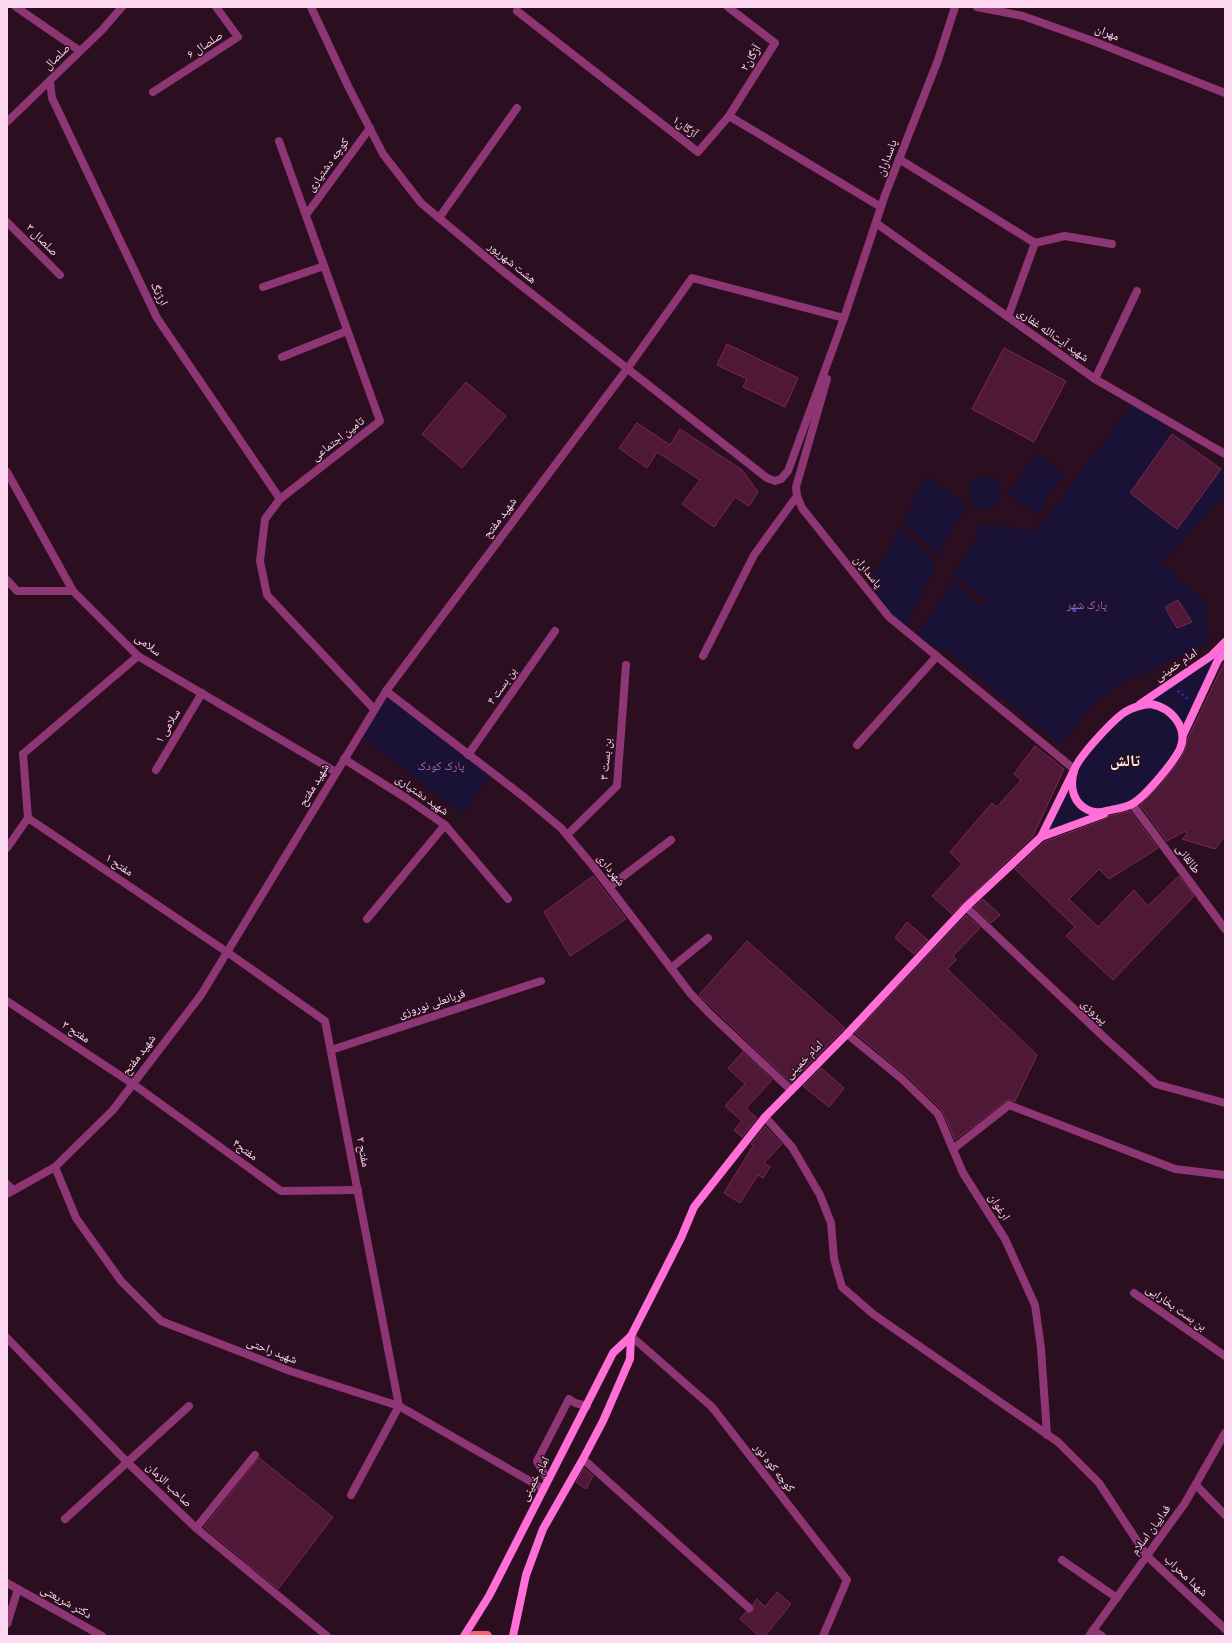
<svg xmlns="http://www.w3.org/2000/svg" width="1232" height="1643" viewBox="0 0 1232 1643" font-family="Signika,'Noto Naskh Arabic',sans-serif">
<rect width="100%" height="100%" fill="#2b0e1f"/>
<g fill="#191136">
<polygon points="1138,396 1172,434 1221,469 1225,470 1225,495 1161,562 1205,602 1209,643 1112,688 1098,700 1081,719 1061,746 946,651 916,639 952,580 980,606 985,599 953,575 983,524 1036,531"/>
<polygon points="1036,454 1065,473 1037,515 1008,495"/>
<polygon points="925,476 967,505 938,555 903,521"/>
<circle cx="985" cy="493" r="16"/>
<polygon points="900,527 936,563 905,629 889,617 870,583"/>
<polygon points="1225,642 1225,653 1179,749 1134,802 1041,837 1074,771 1111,723"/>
<polygon points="386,691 492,774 463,815 360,734"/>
</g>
<g fill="#4e1836" stroke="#7c2856">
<polygon points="727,344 798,378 785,407 743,387 747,379 717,365"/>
<polygon points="1004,348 1066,381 1034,442 972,409"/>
<polygon points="466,382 506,416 462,468 422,434"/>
<polygon points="637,423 670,445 680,429 742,470 758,492 749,506 735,497 714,527 682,504 700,480 657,452 647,468 619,448"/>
<polygon points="1172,434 1221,469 1177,529 1130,493"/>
<polygon points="1178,600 1192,622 1177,628 1165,607"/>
<polygon points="1225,661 1225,836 1215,849 1182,839 1187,834 1185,831 1167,841 1140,805 1162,783 1181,758 1185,750 1188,738"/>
<polygon points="1035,746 1064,769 1033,836 952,914 932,896 962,864 950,852 992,803 997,807 1021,780 1014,774"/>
<polygon points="1130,811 1158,848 1109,879 1099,869 1069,899 1098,927 1134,890 1148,906 1179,876 1194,896 1113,980 1066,936 1075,927 1015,869 1044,842 1106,819 1109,816"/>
<polygon points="593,876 626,919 570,956 544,912"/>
<polygon points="983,899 1000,915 991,923 974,907"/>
<polygon points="966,915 980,928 953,956 956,960 947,969 1037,1055 1015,1101 1009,1100 1006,1101 955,1140 942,1110 906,1075 855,1033"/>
<polygon points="907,922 928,940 914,954 895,938"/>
<polygon points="747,941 845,1028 791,1083 699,995"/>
<polygon points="743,1052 772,1080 746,1108 757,1118 742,1137 734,1130 742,1121 725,1106 745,1084 728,1068"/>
<polygon points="821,1068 844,1088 829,1107 803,1086"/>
<polygon points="765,1126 782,1144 764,1163 770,1167 763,1178 758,1175 740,1203 724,1193 753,1146 751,1144"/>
<polygon points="259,1458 333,1517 278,1589 204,1527"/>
<polygon points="584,1468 593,1476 586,1489 576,1482"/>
<polygon points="777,1592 791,1604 765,1636 759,1636 740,1619 746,1612 750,1613 753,1611 754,1607 753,1604 757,1599 765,1607"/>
</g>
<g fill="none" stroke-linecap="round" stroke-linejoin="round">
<polyline stroke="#4425c7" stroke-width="2.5" stroke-dasharray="2 3" stroke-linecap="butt" points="1178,691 1188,699"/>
<g stroke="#8e3574" stroke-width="8">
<polyline points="728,7 775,43 729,116"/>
<polyline points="517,11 698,152 729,116 881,207"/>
<polyline points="153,92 238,37 216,7"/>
<polyline points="899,159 1035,243 1008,317"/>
<polyline points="439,218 517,108"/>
<polyline points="7,222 60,275"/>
<polyline points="1035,243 1065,236 1112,244"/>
<polyline points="263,287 324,266"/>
<polyline points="282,357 347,331"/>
<polyline points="627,369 692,278 844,318"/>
<polyline points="1095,379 1137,291"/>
<polyline points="7,580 17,591 73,591"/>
<polyline points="703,656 754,555 797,496"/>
<polyline points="857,745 937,656"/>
<polyline points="23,754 28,818"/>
<polyline points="468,755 555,631"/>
<polyline points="567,835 617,786 626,665"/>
<polyline points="609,887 671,840"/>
<polyline points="671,968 708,938"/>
<polyline points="953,1149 1009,1105 1175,1169 1225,1175"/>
<polyline points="7,1184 13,1190"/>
<polyline points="1134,1293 1225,1356"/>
<polyline points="583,1459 749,1608"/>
<polyline points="547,1479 537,1461 569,1399 575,1403 587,1406"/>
<polyline points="351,1495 399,1406"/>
<polyline points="65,1519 189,1406"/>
<polyline points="196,1528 255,1455"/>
<polyline points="1062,1560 1117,1598"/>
<polyline points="1093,1630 1102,1636"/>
</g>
<g stroke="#8e3574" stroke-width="8">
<polyline points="16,7 80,51"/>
<polyline points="977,7 1023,16 1093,41 1225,93"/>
<polyline points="50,81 52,98 157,318 280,499"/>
<polyline points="279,141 380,421 280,499 265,519 260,561 267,595 374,709"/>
<polyline points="306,215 370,128"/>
<polyline points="876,223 1095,379 1225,454"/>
<polyline points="7,472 73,591 138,656 336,772"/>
<polyline points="23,754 138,656"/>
<polyline points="344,759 406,798 445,825 508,899"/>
<polyline points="156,770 202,693"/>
<polyline points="7,848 28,818 227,952 325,1021 399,1406"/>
<polyline points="367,919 445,825"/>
<polyline points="7,1001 133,1084 281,1191 358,1190"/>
<polyline points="847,1034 902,1079 938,1114 963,1173 1005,1239 1035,1305 1041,1348 1047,1435"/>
<polyline points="331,1050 541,981"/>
<polyline points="631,1336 712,1407 847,1580 823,1636"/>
<polyline points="7,1338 127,1462 196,1528 327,1636"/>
<polyline points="1196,1485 1225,1515"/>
<polyline points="7,1583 102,1636"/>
<polyline points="7,1624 18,1589"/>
</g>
<g stroke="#8e3574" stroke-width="8">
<polyline points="311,7 348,86 383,154 421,203 499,268 767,478 775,481 781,479 788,471 844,318 885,195 938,60 955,7"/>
<polyline points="7,122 102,30 122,7"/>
<polyline points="827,379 796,487 797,496 802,508 889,617 1074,769"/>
<polyline points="386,691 524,797 561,828 593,866 690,993 709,1013 791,1090"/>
<polyline points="1132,804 1225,929"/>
<polyline points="966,907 1107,1040 1156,1084 1225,1103"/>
<polyline points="765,1117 792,1147 820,1195 831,1223 834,1259 842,1287 873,1314 1058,1442 1099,1483 1147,1556 1225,1629"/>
<polyline points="55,1167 76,1218 121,1281 161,1321 290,1371 399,1406 542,1488"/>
<polyline points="7,1194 55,1167 113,1110 201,995 386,691 627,369"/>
<polyline points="1089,1636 1185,1503 1225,1433"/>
</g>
<g stroke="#ff6fd7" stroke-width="8">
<polyline points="1140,704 1211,656 1225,642"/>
<path d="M1150,704C1171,707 1189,728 1180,749C1173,763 1145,797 1132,804C1125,808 1114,809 1106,811C1097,814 1090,812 1083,807C1072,799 1070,784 1074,771C1077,758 1113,720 1125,712C1133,707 1141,705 1150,704Z"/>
<polyline points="1183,735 1218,660 1225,653"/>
<polyline points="1041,837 1104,814"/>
<polyline points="464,1636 489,1596 613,1353 631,1336 681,1238 694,1207 765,1117 847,1034 966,907 1041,837 1074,770"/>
<polyline points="513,1636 526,1575 543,1529 583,1459 603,1421 630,1359 631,1336"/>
</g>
<polyline stroke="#ff5f73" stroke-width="10" points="474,1636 487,1636"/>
</g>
<g text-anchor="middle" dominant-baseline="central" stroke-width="3" stroke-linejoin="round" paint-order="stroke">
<g font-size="12" fill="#ffd8f1" stroke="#2b0e1f">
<text transform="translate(1107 33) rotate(21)">مهران</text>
<text transform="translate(205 45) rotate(-33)">صلصال ۶</text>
<text transform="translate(57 57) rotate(-44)">صلصال</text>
<text transform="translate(751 58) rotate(-58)">۲آژگان</text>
<text transform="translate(685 127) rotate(38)">۱آژگان</text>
<text transform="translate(887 158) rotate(-69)">پاسداران</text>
<text transform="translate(328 165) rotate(-54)">کوچه دشتیاری</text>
<text transform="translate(42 240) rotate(45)">صلصال ۳</text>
<text transform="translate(512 263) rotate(39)">هشت شهریور</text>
<text transform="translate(159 294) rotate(64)">ارژنگ</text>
<text transform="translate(1053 335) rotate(35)">شهید آیت‌الله غفاری</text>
<text transform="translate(338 439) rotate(-38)">تامین اجتماعی</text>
<text transform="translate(500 518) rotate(-53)">شهید مفتح</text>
<text transform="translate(868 572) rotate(51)">پاسداران</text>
<text transform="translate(148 645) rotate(37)">سلامی</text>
<text transform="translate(1176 665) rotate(-34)">امام خمینی</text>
<text transform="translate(502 686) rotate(-55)">بن بست ۴</text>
<text transform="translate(168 726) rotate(-59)">سلامی ۱</text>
<text transform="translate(606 759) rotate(-85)">بن بست ۳</text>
<text transform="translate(314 785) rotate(-59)">شهید مفتح</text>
<text transform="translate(422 795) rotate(35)">شهید دشتیاری</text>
<text transform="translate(1188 859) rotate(54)">طالقانی</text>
<text transform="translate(119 865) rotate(34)">مفتح ۱</text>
<text transform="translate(611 870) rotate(52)">شهرداری</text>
<text transform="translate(432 1004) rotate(-18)">قربانعلی نوروزی</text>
<text transform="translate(1094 1012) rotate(43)">پیروزی</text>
<text transform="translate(76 1032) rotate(33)">مفتح ۳</text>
<text transform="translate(139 1055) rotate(-53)">شهید مفتح</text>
<text transform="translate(804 1060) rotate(-45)">امام خمینی</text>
<text transform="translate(245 1150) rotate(36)">مفتح۴</text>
<text transform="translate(363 1152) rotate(79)">مفتح ۲</text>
<text transform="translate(999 1207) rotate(57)">ارغوان</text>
<text transform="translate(1176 1308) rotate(35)">بن بست بخارایی</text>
<text transform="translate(272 1351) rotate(21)">شهید راحتی</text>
<text transform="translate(774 1468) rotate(52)">کوچه کوه نور</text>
<text transform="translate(535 1479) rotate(-62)">امام خمینی</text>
<text transform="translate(169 1485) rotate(44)">صاحب الزمان</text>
<text transform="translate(1151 1530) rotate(-54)">فداییان اسلام</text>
<text transform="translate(1186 1576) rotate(43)">شهدا محراب</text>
<text transform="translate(66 1602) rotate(29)">دکتر شریعتی</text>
</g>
<g font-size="12" fill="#7272ee" stroke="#2b0e1f">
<text x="1087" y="605">پارک شهر</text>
<text x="441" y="766">پارک کودک</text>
</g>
<g font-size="16" font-weight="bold" fill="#fff1da" stroke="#2b0e1f">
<text x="1125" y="761">تالش</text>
</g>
</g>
<rect width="1232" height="1643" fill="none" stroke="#ffd8f1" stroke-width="16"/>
</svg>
